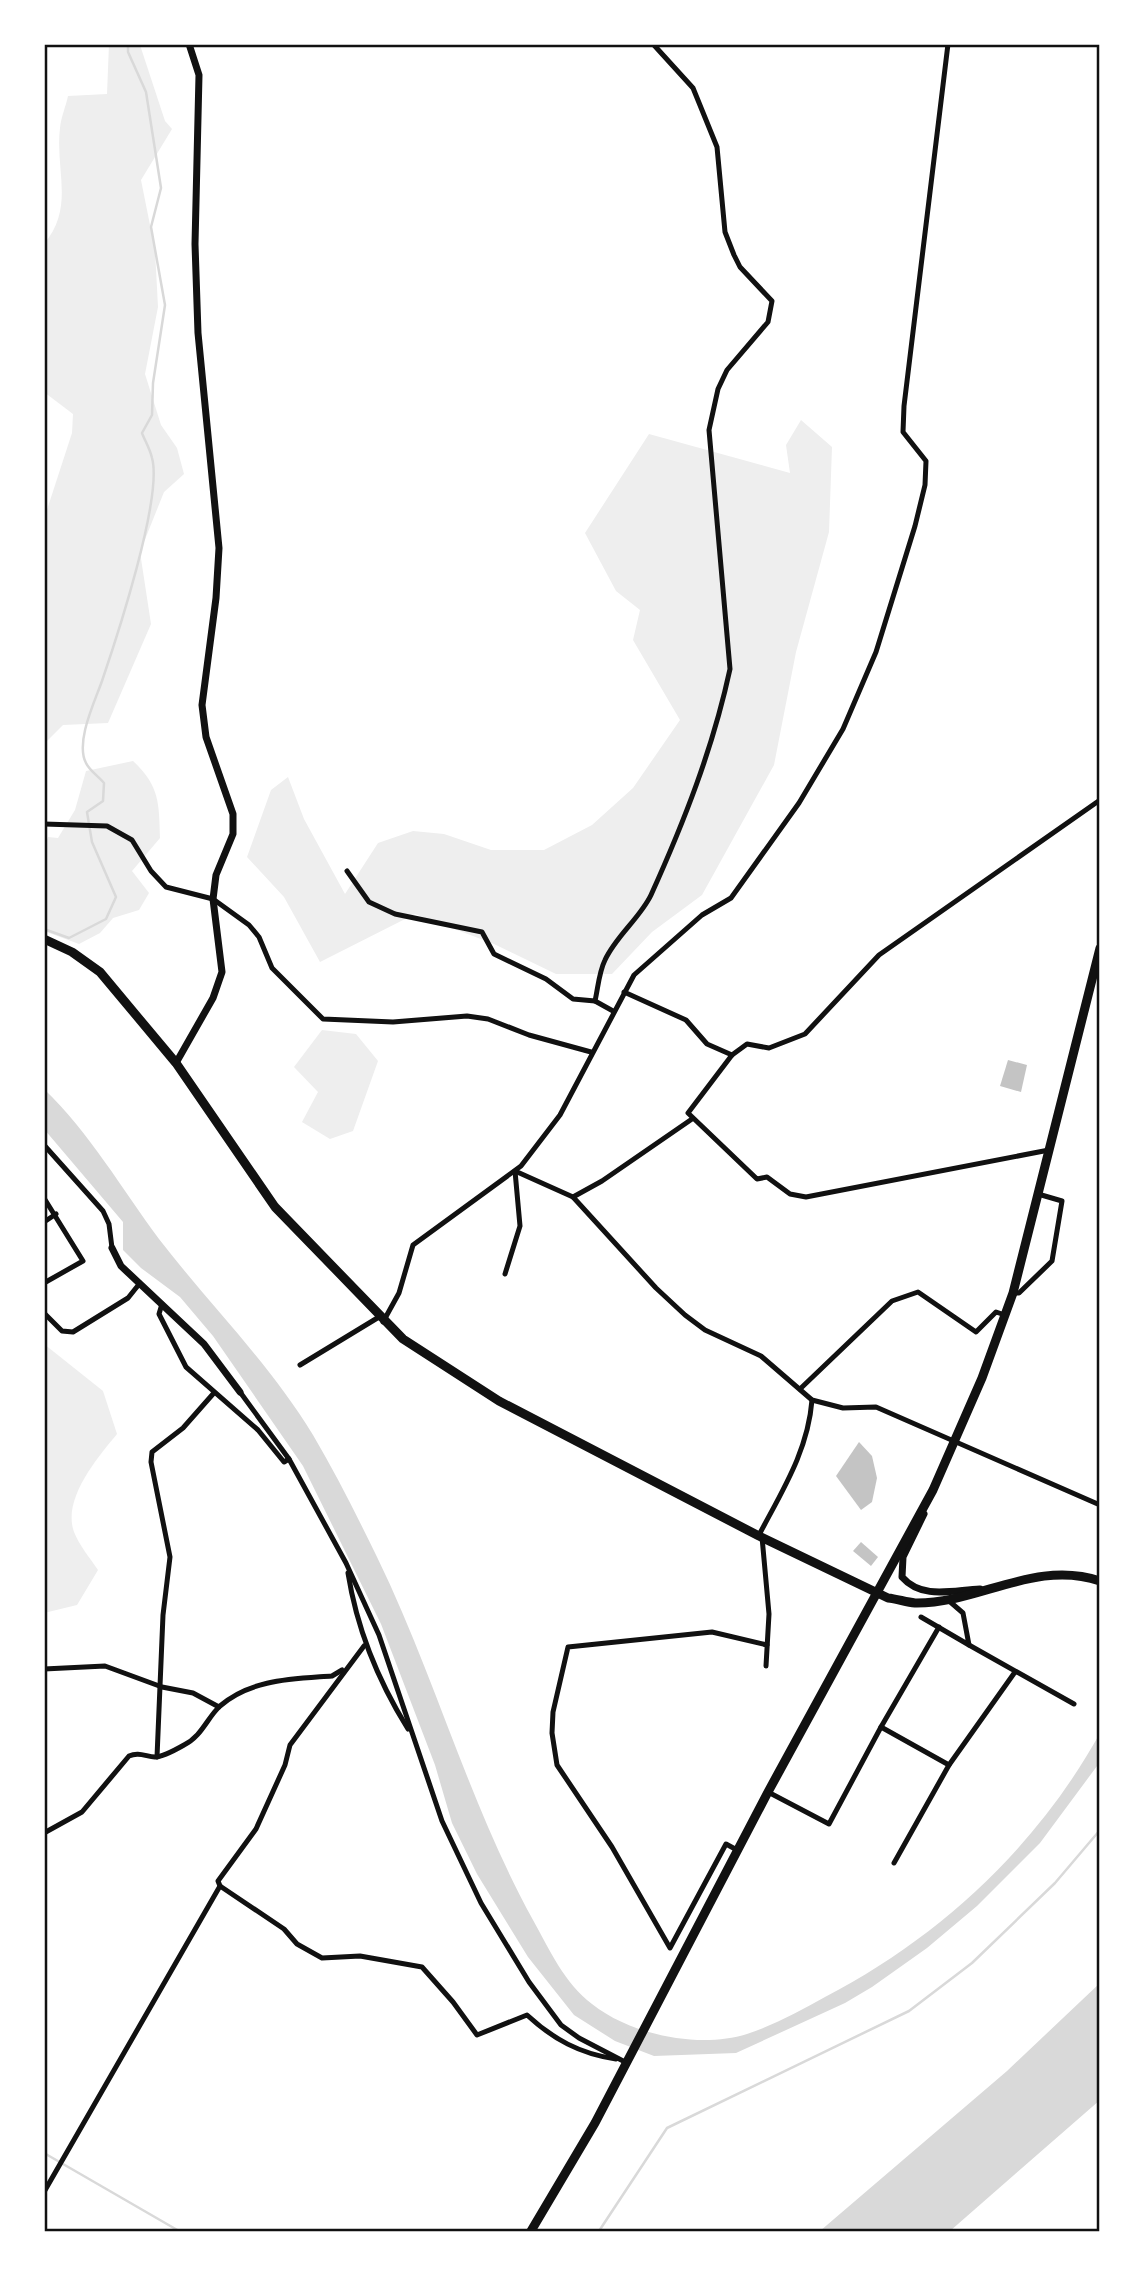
<svg xmlns="http://www.w3.org/2000/svg" width="1144" height="2275" viewBox="0 0 1144 2275" font-family="Spectral,serif">
<rect width="100%" height="100%" fill="#fff"/>
<g fill="#eee">
<path d="M109,44L140,45L165,121L172,129L141,180L155,250L158,307L145,374L161,425L177,448L184,474L164,492L140,552L151,624L108,723L63,725L44,744V519L72,433L73,414L44,392V244C75,207 55,171 60,128C61,117 66,106 68,96L107,94Z"/>
<polygon points="801,420 832,447 829,532 796,652 774,765 702,895 652,932 612,974 556,974 494,944 415,914 320,962 284,897 247,857 271,790 288,777 304,819 345,894 378,843 413,831 444,834 491,850 544,850 592,825 633,788 680,720 633,640 640,610 616,591 585,533 649,434 790,473 786,445"/>
<path d="M133,761C160,786 159,804 160,838L132,871L149,893L139,910L113,918L100,933L79,944L44,931V848L48,837L58,838L75,810L86,771Z"/>
<polygon points="322,1030 356,1034 378,1061 353,1131 330,1139 302,1122 318,1092 294,1067"/>
<path d="M44,1344L103,1391L117,1434C98,1457 62,1499 74,1532C79,1545 90,1558 98,1570L77,1605L44,1613Z"/>
</g>
<g fill="#d9d9d9">
<path d="M44,1089C89,1132 122,1189 159,1239C209,1304 270,1364 313,1435C336,1474 357,1516 377,1557C435,1676 469,1804 533,1920C549,1949 565,1984 592,2004C631,2035 699,2049 747,2034C774,2025 800,2011 825,1997C940,1937 1037,1847 1100,1733V1762L1040,1843L977,1906L927,1948L872,1987L845,2003L736,2053L654,2056L615,2041L574,2015L528,1957L477,1874L452,1823L435,1765L381,1624L303,1466L213,1336L180,1297L141,1268L123,1250V1222L44,1129Z"/>
<polygon points="1100,1983 1100,2100 950,2231 820,2231 1007,2071"/>
</g>
<g fill="none" stroke-linecap="round" stroke-linejoin="round">
<g stroke="#d9d9d9" stroke-width="2.5">
<path d="M44,929L69,938L106,919L116,897L92,842L87,812L103,801L104,783C99,777 89,770 86,763C75,742 95,701 102,681C117,637 163,497 152,458C150,449 145,441 142,433L152,415L153,383L165,305L151,227L161,188L146,92L128,52V44"/>
<polyline points="44,2153 179,2231"/>
<polyline points="599,2231 667,2128 909,2011 972,1963 1055,1883 1100,1830"/>
</g>
</g>
<g fill="#c4c4c4">
<polygon points="1008,1060 1027,1065 1021,1092 1000,1086"/>
<polygon points="859,1442 872,1456 877,1478 872,1502 861,1510 836,1476"/>
<polygon points="861,1542 878,1557 871,1566 853,1551"/>
</g>
<g fill="none" stroke-linecap="round" stroke-linejoin="round">
<g stroke="#111" stroke-width="5">
<polyline points="44,824 107,826 132,840 151,871 166,887 213,899 249,925 259,937 272,968 323,1019 393,1022 467,1016 488,1019 529,1035 591,1052"/>
<polyline points="347,871 369,902 395,914 482,932 494,954 546,979 573,999 595,1001 613,1011"/>
<polyline points="624,992 686,1020 707,1044 732,1055"/>
<path d="M595,1001C598,988 599,972 605,960C616,936 640,918 651,895C684,822 713,748 730,669L709,430L718,389L727,370L768,322L772,301L740,267L734,255L725,232L717,147L693,88L653,44"/>
<polyline points="44,1145 103,1211 109,1224 112,1248"/>
<polyline points="1049,1150 806,1197 790,1194 767,1177 757,1179 688,1113 732,1055 747,1044 769,1048 805,1034 879,955 1100,800"/>
<polyline points="515,1171 573,1197 656,1288 685,1315 705,1330 761,1356 812,1400 843,1408 876,1407 1100,1505"/>
<polyline points="573,1197 602,1181 692,1119"/>
<polyline points="44,1198 83,1261 44,1283"/>
<polyline points="44,1222 56,1214"/>
<polyline points="505,1274 520,1226 515,1171"/>
<polyline points="1013,1293 1019,1293 1052,1261 1062,1201 1038,1194"/>
<polyline points="162,1304 159,1314 186,1367 258,1430 284,1462 289,1459"/>
<polyline points="44,1313 62,1331 73,1332 128,1298 140,1283"/>
<polyline points="383,1322 399,1293 413,1245 521,1166 560,1115 634,975 702,915 731,898 799,803 843,729 876,652 915,526 925,485 926,461 903,432 904,406 948,44"/>
<polyline points="300,1365 379,1317"/>
<polyline points="800,1389 892,1301 918,1292 976,1332 996,1312 1005,1315"/>
<polyline points="240,1392 289,1459 346,1563 379,1635 442,1821 481,1903 529,1982 561,2025 579,2038 627,2063"/>
<path d="M759,1535C782,1491 808,1451 812,1400"/>
<polyline points="762,1537 769,1614 766,1666"/>
<path d="M348,1573C357,1630 377,1679 408,1729"/>
<polyline points="921,1617 969,1645 963,1613 948,1600"/>
<polyline points="969,1645 1074,1704"/>
<polyline points="44,1669 105,1666 162,1687 193,1693 219,1707"/>
<polyline points="881,1727 949,1765"/>
<polyline points="157,1757 163,1615 170,1557 151,1462 152,1452 183,1428 213,1394"/>
<polyline points="768,1792 829,1824 881,1727 939,1627"/>
<path d="M44,1833L82,1812L129,1756C138,1752 145,1756 155,1757C163,1757 177,1749 184,1745C202,1736 207,1718 220,1706C251,1679 293,1679 332,1676L342,1670"/>
<polyline points="737,1850 726,1844 670,1948 612,1847 557,1765 552,1733 553,1712 568,1647 712,1632 767,1645"/>
<polyline points="894,1863 949,1765 1015,1672"/>
<path d="M220,1886L284,1929L297,1944L322,1958L360,1956L422,1967L453,2002L477,2035L527,2015C553,2039 580,2054 616,2059"/>
<polyline points="44,2192 220,1886 218,1881 256,1829 285,1765 290,1745 364,1646"/>
</g>
<g stroke="#111" stroke-width="7">
<polyline points="176,1063 213,998 222,972 213,899 216,875 233,834 233,814 206,737 202,705 216,598 219,548 198,333 195,244 199,75 189,44"/>
<polyline points="112,1248 121,1266 204,1344 240,1392"/>
<path d="M924,1514L903,1557L902,1577C922,1600 953,1590 980,1589"/>
</g>
<path stroke="#111" stroke-width="9" d="M44,939L72,952L100,972L176,1063L275,1207L403,1339L499,1401L759,1536L888,1598C897,1599 906,1602 915,1603C978,1604 1035,1559 1100,1581"/>
<polyline stroke="#111" stroke-width="9" points="531,2231 595,2123 768,1792 933,1490 982,1378 1013,1293 1100,948"/>
</g>
<rect width="1144" height="2275" fill="none" stroke="#ffffff" stroke-width="91"/>
<rect x="46" y="46" width="1052" height="2184" fill="none" stroke="#111" stroke-width="2.5"/>
</svg>
